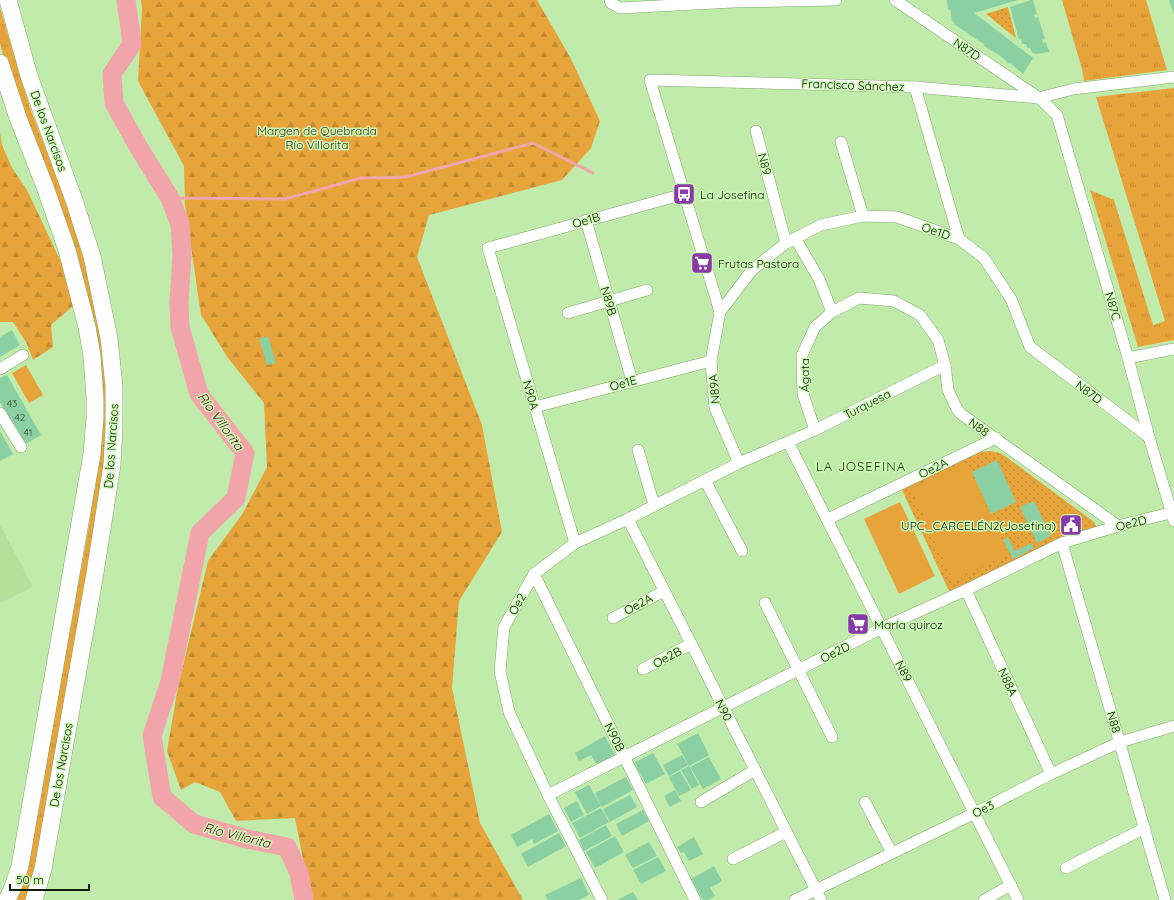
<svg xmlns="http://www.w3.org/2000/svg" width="1174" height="900" viewBox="0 0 1174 900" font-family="Quicksand,sans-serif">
<defs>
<pattern id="grass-tufts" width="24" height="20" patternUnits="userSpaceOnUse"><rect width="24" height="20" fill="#e7a43a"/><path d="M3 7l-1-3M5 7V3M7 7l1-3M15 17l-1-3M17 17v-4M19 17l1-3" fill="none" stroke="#c58d31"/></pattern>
<pattern id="forest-firs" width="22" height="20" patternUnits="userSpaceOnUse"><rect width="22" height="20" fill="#e7a43a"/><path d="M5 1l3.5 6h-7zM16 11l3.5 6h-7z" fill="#c58d31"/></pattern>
<pattern id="park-dots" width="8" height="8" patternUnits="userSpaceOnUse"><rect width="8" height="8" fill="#e7a43a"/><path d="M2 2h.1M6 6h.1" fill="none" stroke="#c58d31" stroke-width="1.8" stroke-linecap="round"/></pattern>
</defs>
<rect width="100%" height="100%" fill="#c1ebaa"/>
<polygon fill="#b4e19a" points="0,525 33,587 0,603"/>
<g fill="url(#grass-tufts)">
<polygon points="1062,0 1146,0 1167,70 1084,81 1082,69"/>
<polygon points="0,8 30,108 67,204 82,250 89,277 101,336 107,393 106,460 36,866 27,900 17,900 24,879 89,526 100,450 88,296 84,280 7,69 0,43"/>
<polygon points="1174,88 1174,340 1138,347 1090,190 1114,200 1153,325 1165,321 1096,97"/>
</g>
<g fill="url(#forest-firs)">
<polygon points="141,0 537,0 570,57 600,121 591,148 562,180 429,215 417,257 482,425 502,532 459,601 452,688 480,823 523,900 311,900 295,818 236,821 220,792 195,782 181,790 167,751 178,687 208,561 243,513 267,467 264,403 228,358 201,315 185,205 184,166 138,81 142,8"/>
<polygon points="0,133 2,145 12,168 27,190 61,262 73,306 51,325 53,347 33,360 26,342 13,322 0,322"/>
</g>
<g fill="url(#park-dots)">
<polygon points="1008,7 1016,38 986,14"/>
<polygon points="991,451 1000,453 1005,456 1094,522 1096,526 1095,529 1054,541 1013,562 949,591 902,490 978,452"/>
</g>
<g fill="#e7a43a">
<polygon points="26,365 43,395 29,403 12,373"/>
<polygon points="966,463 1008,554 953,580 911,489"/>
<polygon points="900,502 935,576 899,594 864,519"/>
</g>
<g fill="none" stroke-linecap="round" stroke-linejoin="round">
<polyline stroke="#f1a4aa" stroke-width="3" points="170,198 285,199 361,178 406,177 533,143 593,173"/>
<polyline stroke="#f1a4aa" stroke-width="19" points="126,0 132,44 112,74 114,103 139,148 170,198 180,224 182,255 179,303 180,327 199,394 245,453 236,498 200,533 170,681 152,736 162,797 194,824 247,839 287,847 299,873 304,900"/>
</g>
<g fill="#8ad0a2">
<polygon points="947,0 1018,0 974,13 1033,58 1023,74 1010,63 1009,64 1002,57 984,46 985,45 954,24 955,23 951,20 952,19 950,10 948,10"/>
<polygon points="1031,0 1033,0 1037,14 1034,15 1035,18 1038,17 1045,39 1042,40 1043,43 1046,42 1049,52 1036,54 1032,53 1030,48 1027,48 1026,44 1022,44 1021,39 1019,40 1010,7"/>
<polygon points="1169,0 1174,0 1174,14"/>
<polygon points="12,330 20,345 0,357 0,337"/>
<polygon points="268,336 276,363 267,365 259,339"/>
<polygon points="7,375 41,435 24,445 0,402 0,378"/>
<polygon points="0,431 13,454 0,461"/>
<polygon points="997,460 1016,502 991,514 972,472"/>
<polygon points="1034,501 1051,536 1037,543 1020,507"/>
<polygon points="1077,515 1081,526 1066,532 1062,521"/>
<polygon points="1008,537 1015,551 1032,543 1034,548 1013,559 1003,540"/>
<polygon points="698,733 709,755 689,766 677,744"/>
<polygon points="605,736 615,755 597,765 591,755 579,761 575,753"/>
<polygon points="653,753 665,774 646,784 634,763"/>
<polygon points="682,755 688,765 669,776 663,765"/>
<polygon points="709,757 721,779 703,789 690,767"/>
<polygon points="689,766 699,785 692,789 681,770"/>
<polygon points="680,771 691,790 679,796 669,777"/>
<polygon points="626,777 633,790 602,807 595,793"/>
<polygon points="589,785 601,806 587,814 575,792"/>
<polygon points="675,790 681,801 670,807 664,796"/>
<polygon points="630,795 637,807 610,822 603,809"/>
<polygon points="577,801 584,815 571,822 564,808"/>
<polygon points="601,808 609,822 580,838 572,823"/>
<polygon points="643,810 649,821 622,836 616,824"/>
<polygon points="549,814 558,831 534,844 532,839 517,847 511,835"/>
<polygon points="606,825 612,836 584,851 579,840"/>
<polygon points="559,833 566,846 528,867 521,854"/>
<polygon points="615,836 624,852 595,868 586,852"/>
<polygon points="694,837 703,854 689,861 684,852 681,853 677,847"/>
<polygon points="649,842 657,856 633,868 625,855"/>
<polygon points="658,857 666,871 641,884 633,870"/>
<polygon points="714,866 722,881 710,888 715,896 708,900 703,900 691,879"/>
<polygon points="581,878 589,895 579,900 548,900 545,895"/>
<polygon points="633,892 638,900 617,900"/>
</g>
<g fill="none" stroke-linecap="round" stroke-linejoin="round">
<g stroke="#80a769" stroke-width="12">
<g id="street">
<polyline points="610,0 611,3 620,8 733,2 836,0"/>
<polyline points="895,0 1039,98 1057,115 1128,358 1149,437 1174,521"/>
<polyline points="915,87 959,239"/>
<polyline points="756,131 786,243"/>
<polyline points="841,142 863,216"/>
<polyline points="586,220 632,381"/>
<polyline points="795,238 819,279 832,312"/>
<polyline points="720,312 650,80 915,87 1039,98 1073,89 1174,77"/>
<polyline points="568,313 647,290"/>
<polyline points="1128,358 1174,349"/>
<polyline points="0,369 23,355"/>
<polyline points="535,407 711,361"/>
<polyline points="0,413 21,447"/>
<polyline points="815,430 803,394 802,355 815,327 832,312 859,298 894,301 920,315 938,340 945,365 948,390 957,409 961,414 1118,526"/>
<polyline points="788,442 1018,900"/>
<polyline points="638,450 654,505"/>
<polyline points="739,463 715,408 711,361 720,312 752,270 786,243 821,225 863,216 897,217 959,239 984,258 1011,299 1030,347 1149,437"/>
<polyline points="705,480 742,551"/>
<polyline points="628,519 821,900"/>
<polyline points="828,519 996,438"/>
<polyline points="575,543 488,248 684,194"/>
<polyline points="1062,543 1165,900"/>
<polyline points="534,574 695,900"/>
<polyline points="966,590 1051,774"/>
<polyline points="765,603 832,737"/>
<polyline points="613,618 664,591"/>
<polyline points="643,669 691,644"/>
<polyline points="548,795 882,628 966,590 1062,543 1118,526 1174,512"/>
<polyline points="701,802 755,770"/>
<polyline points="865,802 892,853"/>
<polyline points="733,859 786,832"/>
<polyline points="1066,868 1145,828"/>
<polyline points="602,900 548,795 509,712 500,671 504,627 534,574 575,543 628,519 739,463 815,430 945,365"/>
<polyline points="795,900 975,813 1051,774 1120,742 1174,726"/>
<polyline points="984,900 1011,885"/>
</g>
</g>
<g stroke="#80a769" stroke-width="18">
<g id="primary">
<polyline points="8,0 29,76 75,203 92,256 109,338 114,387 114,428 112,465 95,573 43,869 34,900"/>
<polyline points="0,63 18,118 45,187 67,250 87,327 92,356 95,398 95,418 92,454 20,866 13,887 7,900"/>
</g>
</g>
<use href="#street" stroke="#fff" stroke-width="11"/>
<use href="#primary" stroke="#fff" stroke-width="17"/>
</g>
<defs>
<g id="bus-square" transform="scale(1.15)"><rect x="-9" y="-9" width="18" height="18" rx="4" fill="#8839a9" stroke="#cef8b7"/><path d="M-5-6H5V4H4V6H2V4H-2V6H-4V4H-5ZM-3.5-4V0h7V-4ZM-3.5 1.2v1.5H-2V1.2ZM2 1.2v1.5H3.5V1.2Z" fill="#fff"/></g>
<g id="supermarket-square" transform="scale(1.15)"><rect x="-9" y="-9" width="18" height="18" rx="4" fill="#8839a9" stroke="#cef8b7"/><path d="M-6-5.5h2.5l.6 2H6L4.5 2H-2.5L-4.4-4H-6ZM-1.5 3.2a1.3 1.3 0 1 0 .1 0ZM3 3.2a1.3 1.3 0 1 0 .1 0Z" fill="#fff"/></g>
<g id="civic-square" transform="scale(1.15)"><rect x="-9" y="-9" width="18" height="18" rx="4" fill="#8839a9" stroke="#cef8b7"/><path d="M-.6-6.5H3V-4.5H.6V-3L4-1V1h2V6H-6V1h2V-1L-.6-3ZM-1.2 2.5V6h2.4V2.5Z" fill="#fff"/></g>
</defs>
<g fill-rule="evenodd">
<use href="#bus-square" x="684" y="194"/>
<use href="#supermarket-square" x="702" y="263"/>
<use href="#civic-square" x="1071" y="525"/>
<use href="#supermarket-square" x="858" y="624"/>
</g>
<g text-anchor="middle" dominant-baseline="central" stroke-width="3" stroke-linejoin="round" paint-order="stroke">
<g font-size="10" fill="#2c492c">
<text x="12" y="403">43</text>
<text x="20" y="417">42</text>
<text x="28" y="432">41</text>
</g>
<g font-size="12" fill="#0d1c04" stroke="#cef8b7">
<text transform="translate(967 49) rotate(34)">N87D</text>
<text transform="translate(853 85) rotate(2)">Francisco Sánchez</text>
<text transform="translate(49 131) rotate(70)">De los Narcisos</text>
<text transform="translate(765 164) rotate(75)">N89</text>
<text transform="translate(586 220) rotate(-16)">Oe1B</text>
<text transform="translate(936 231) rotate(19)">Oe1D</text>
<text transform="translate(609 301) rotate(74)">N89B</text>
<text transform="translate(1113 306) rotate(74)">N87C</text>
<text transform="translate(804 375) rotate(-90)">Ágata</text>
<text transform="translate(623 383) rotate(-15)">Oe1E</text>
<text transform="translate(714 389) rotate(-95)">N89A</text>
<text transform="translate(1089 392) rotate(37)">N87D</text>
<text transform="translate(531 395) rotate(74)">N90A</text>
<text transform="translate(867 404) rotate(-27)">Turquesa</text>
<text transform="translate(979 427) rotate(35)">N88</text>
<text transform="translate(111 446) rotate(-86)">De los Narcisos</text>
<text transform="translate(933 468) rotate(-26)">Oe2A</text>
<text transform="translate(1131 523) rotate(-14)">Oe2D</text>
<text transform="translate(517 604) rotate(-61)">Oe2</text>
<text transform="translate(638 604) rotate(-28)">Oe2A</text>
<text transform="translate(835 652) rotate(-26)">Oe2D</text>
<text transform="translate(667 657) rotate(-28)">Oe2B</text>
<text transform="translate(904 671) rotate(63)">N89</text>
<text transform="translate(1008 682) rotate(65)">N88A</text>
<text transform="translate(724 710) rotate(63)">N90</text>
<text transform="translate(1114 722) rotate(74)">N88</text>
<text transform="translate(615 737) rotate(63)">N90B</text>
<text transform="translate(61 765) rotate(-80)">De los Narcisos</text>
<text transform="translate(983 809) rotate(-27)">Oe3</text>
</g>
<g font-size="12" fill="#382b18" stroke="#cef8b7">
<text x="317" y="130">Margen de Quebrada<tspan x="317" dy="14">Río Villorita</tspan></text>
</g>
<g font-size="12" fill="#0d1c04" stroke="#cef8b7" text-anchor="start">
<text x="700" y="194">La Josefina</text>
<text x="718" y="263">Frutas Pastora</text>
<text x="1056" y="525" text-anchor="end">UPC_CARCELÉN2(Josefina)</text>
<text x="874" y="624">María quiroz</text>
</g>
<g font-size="13" font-style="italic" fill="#57071b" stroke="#cef8b7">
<text transform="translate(221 421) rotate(54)">Río Villorita</text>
<text transform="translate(237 835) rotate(14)">Río Villorita</text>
</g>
<g font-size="13" letter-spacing="1" fill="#1a3406" stroke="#cef8b7">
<text x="861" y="466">LA JOSEFINA</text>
</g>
</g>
<path d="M10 884v6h79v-6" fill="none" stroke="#0d1c04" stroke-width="2"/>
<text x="16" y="884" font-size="12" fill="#0d1c04" stroke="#cef8b7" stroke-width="3" paint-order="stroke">50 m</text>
</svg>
